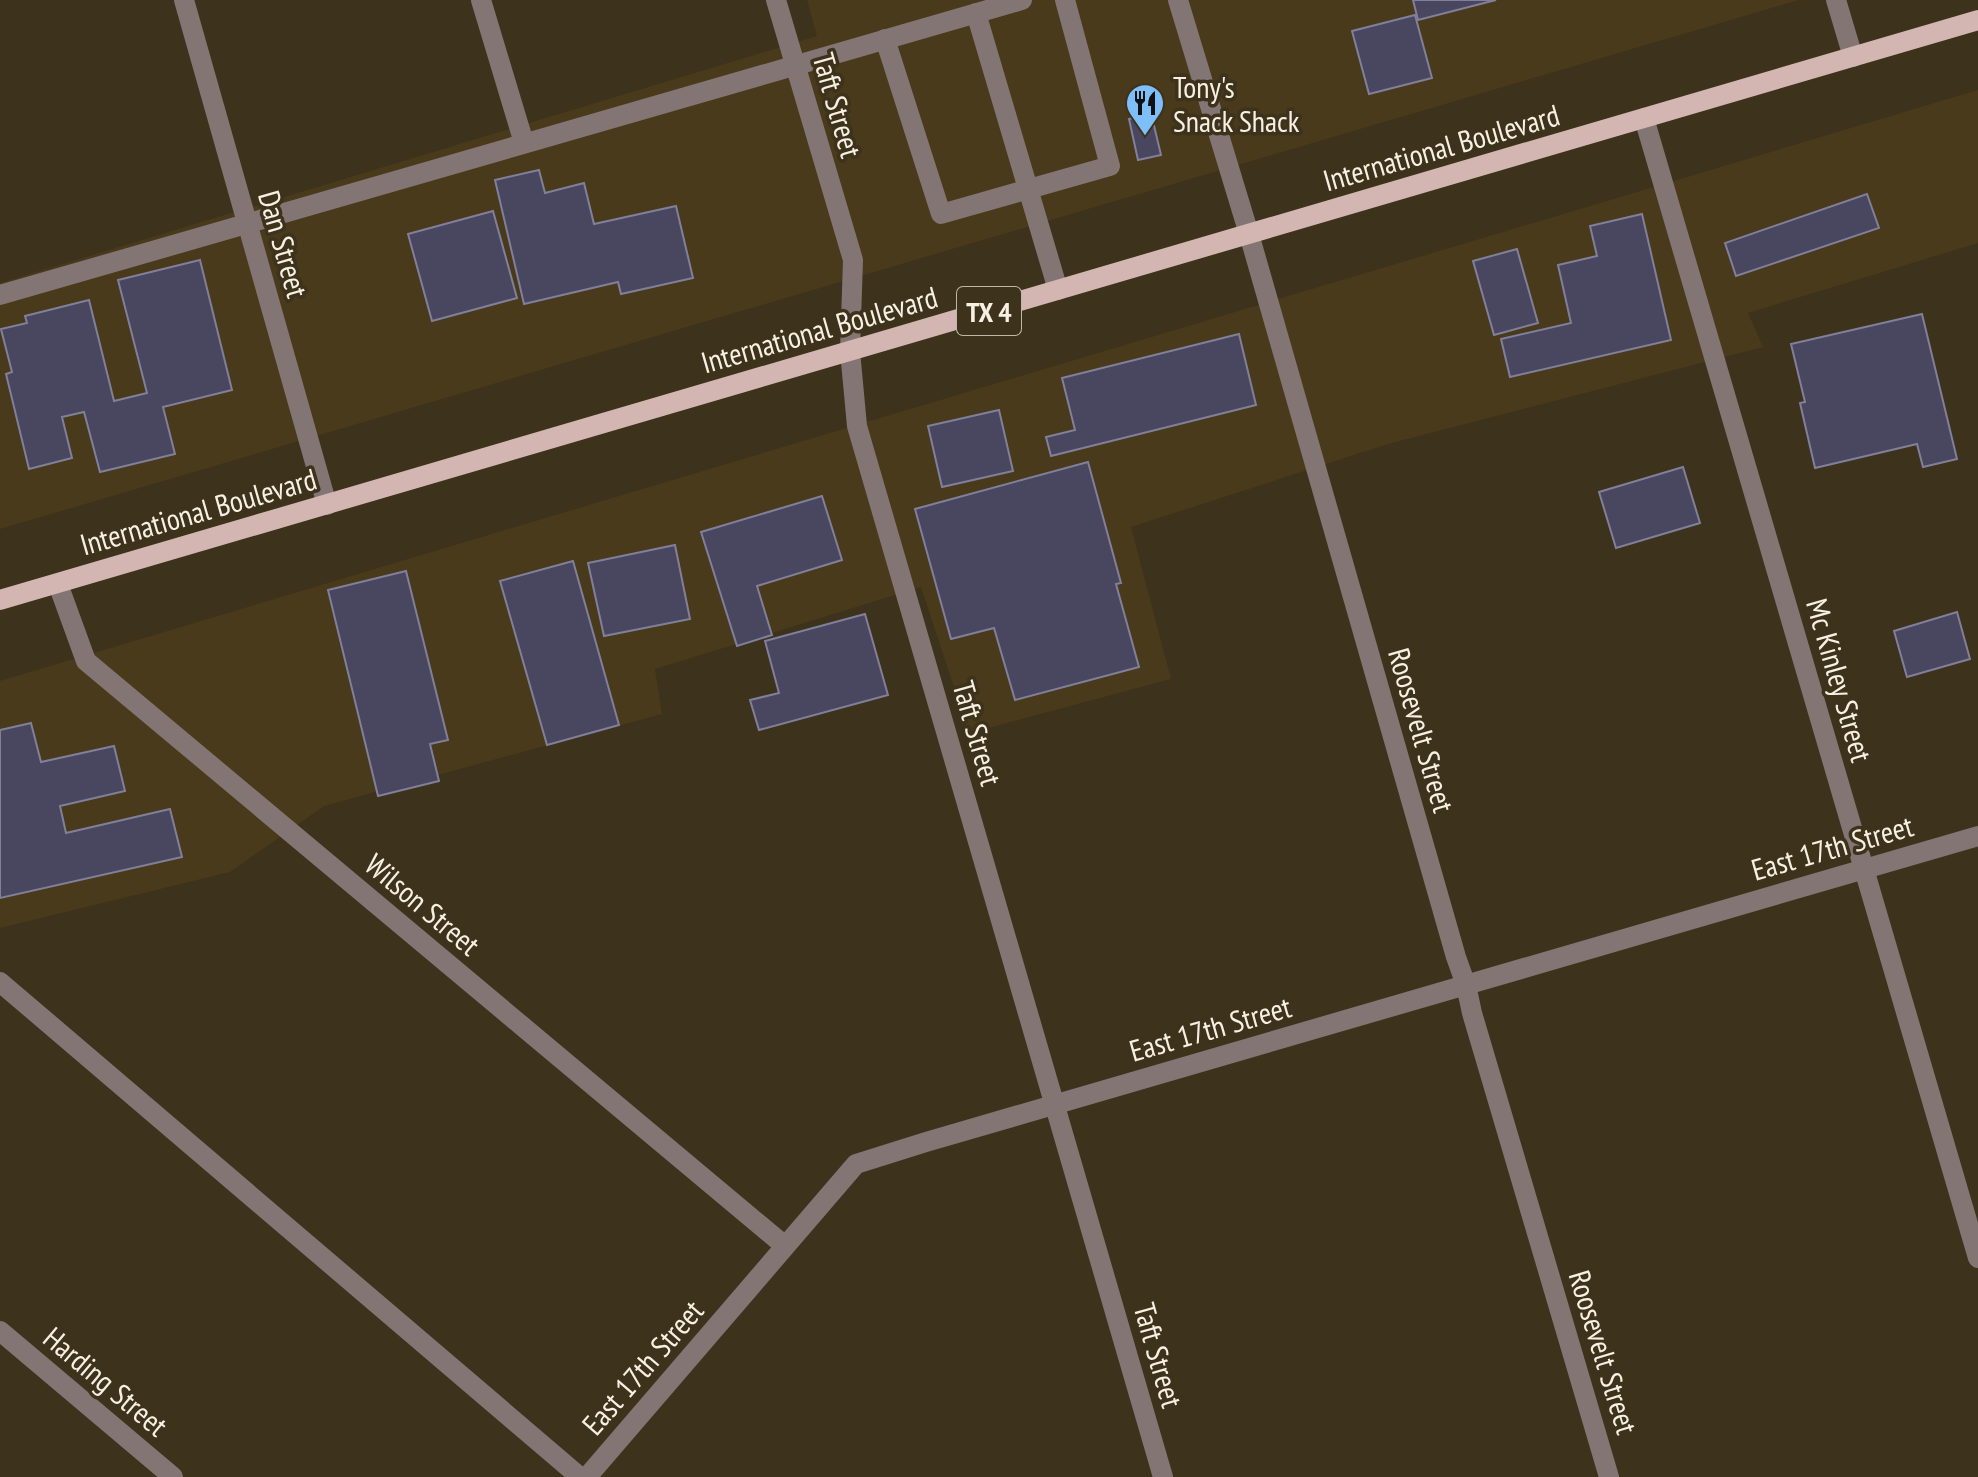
<svg xmlns="http://www.w3.org/2000/svg" width="1978" height="1477" viewBox="0 0 1978 1477" font-family="'PT Sans Narrow',sans-serif">
<rect width="100%" height="100%" fill="#3d321b"/>
<g fill="#483a1b">
<polygon points="807,0 1799,0 0,529 0,283 817,36"/>
<polygon points="1978,90 1978,243 1748,313 1763,347 1388,444 1131,527 1171,679 969,733 921,587 655,669 662,714 324,806 230,872 0,928 0,681"/>
</g>
<g fill="#49475f" stroke="#817f99" stroke-width="2">
<polygon points="1413,0 1496,0 1418,20"/>
<polygon points="1415,15 1432,78 1369,94 1352,31"/>
<polygon points="1151,113 1161,155 1138,160 1129,119"/>
<polygon points="539,170 545,193 584,183 594,224 676,206 693,278 621,294 618,282 524,304 495,180"/>
<polygon points="1867,194 1879,228 1736,276 1725,243"/>
<polygon points="493,211 517,298 432,321 408,234"/>
<polygon points="1642,214 1671,340 1510,377 1501,339 1571,323 1558,265 1597,256 1590,226"/>
<polygon points="1517,249 1538,323 1494,335 1473,261"/>
<polygon points="200,260 232,390 163,407 175,454 100,472 84,412 62,417 72,458 29,469 6,374 12,372 1,329 27,323 25,316 89,300 114,401 147,393 118,280"/>
<polygon points="1922,314 1957,459 1923,467 1917,444 1815,468 1800,403 1805,402 1791,344"/>
<polygon points="1239,334 1256,405 1051,456 1046,437 1075,430 1062,378"/>
<polygon points="999,410 1013,471 942,487 928,426"/>
<polygon points="1088,462 1121,583 1116,584 1139,667 1015,700 994,628 951,639 915,509"/>
<polygon points="1683,467 1700,523 1616,548 1599,492"/>
<polygon points="822,496 842,560 757,586 772,635 737,646 701,532"/>
<polygon points="675,545 690,619 604,636 588,563"/>
<polygon points="573,561 619,725 547,745 500,581"/>
<polygon points="406,571 448,740 430,744 439,781 378,796 328,590"/>
<polygon points="1957,612 1970,659 1907,677 1894,631"/>
<polygon points="865,614 888,695 759,730 750,700 779,693 765,641"/>
<polygon points="31,723 41,762 114,746 125,791 60,806 66,833 170,809 182,857 0,898 0,730"/>
</g>
<g fill="none" stroke-linecap="round" stroke-linejoin="round">
<g stroke="#837573" stroke-width="20">
<polyline points="184,0 327,505"/>
<polyline points="481,0 524,143"/>
<polyline points="776,0 853,260 850,351 857,426 1163,1477"/>
<polyline points="1178,0 1249,234 1456,957 1466,985 1472,1013 1609,1477"/>
<polyline points="1836,0 1853,57"/>
<polyline points="976,13 1058,290"/>
<polyline points="885,39 941,214 1110,166 1065,0"/>
<polyline points="1644,118 1978,1258"/>
<polyline points="0,295 1022,0"/>
<polyline points="58,584 86,661 785,1246"/>
<polyline points="0,982 580,1477"/>
<polyline points="0,1331 173,1477"/>
<polyline points="587,1477 856,1164 926,1142 1978,836"/>
</g>
<polyline stroke="#d3b6b1" stroke-width="20" points="0,600 1978,20"/>
</g>
<defs>
<g id="restaurant-pin" transform="scale(2)"><path d="M0 17L-7.5 6A9.5 9.5 0 1 1 7.5 6Z" fill="#7ebef9" stroke="#3d321b"/><path d="M-5-6h1v4h1v-4h1v4h1v-4h1v5L-1.5 .5V6h-2V.5L-5-1ZM5-6V6H3V1.5H1.5Q1.5-4 5-6Z" fill="#111"/></g>
</defs>
<g fill-rule="evenodd">
<use href="#restaurant-pin" x="1145" y="103"/>
</g>
<g text-anchor="middle" dominant-baseline="central" stroke-width="7" stroke-linejoin="round" paint-order="stroke">
<rect fill="#3d321b" stroke="#c0b8a7" stroke-width="2" x="957" y="287" width="64" height="48" rx="6"/>
<g font-size="28" font-weight="bold" fill="#f8f1e3">
<text x="989" y="311">TX 4</text>
</g>
<g font-size="30" fill="#f8f1e3" stroke="#3d321b" text-anchor="start">
<text x="1173" y="86">Tony's<tspan x="1173" dy="34">Snack Shack</tspan></text>
</g>
<g font-size="30" fill="#f8f1e3" stroke="#3d321b">
<text transform="translate(838 105) rotate(74)">Taft Street</text>
<text transform="translate(1441 147) rotate(-16)">International Boulevard</text>
<text transform="translate(284 244) rotate(74)">Dan Street</text>
<text transform="translate(819 329) rotate(-16)">International Boulevard</text>
<text transform="translate(198 511) rotate(-16)">International Boulevard</text>
<text transform="translate(1840 680) rotate(74)">Mc Kinley Street</text>
<text transform="translate(1422 730) rotate(74)">Roosevelt Street</text>
<text transform="translate(978 733) rotate(74)">Taft Street</text>
<text transform="translate(1832 847) rotate(-16)">East 17th Street</text>
<text transform="translate(423 904) rotate(40)">Wilson Street</text>
<text transform="translate(1210 1028) rotate(-16)">East 17th Street</text>
<text transform="translate(1604 1352) rotate(73)">Roosevelt Street</text>
<text transform="translate(1159 1355) rotate(74)">Taft Street</text>
<text transform="translate(642 1367) rotate(-49)">East 17th Street</text>
<text transform="translate(106 1381) rotate(40)">Harding Street</text>
</g>
</g>
</svg>
